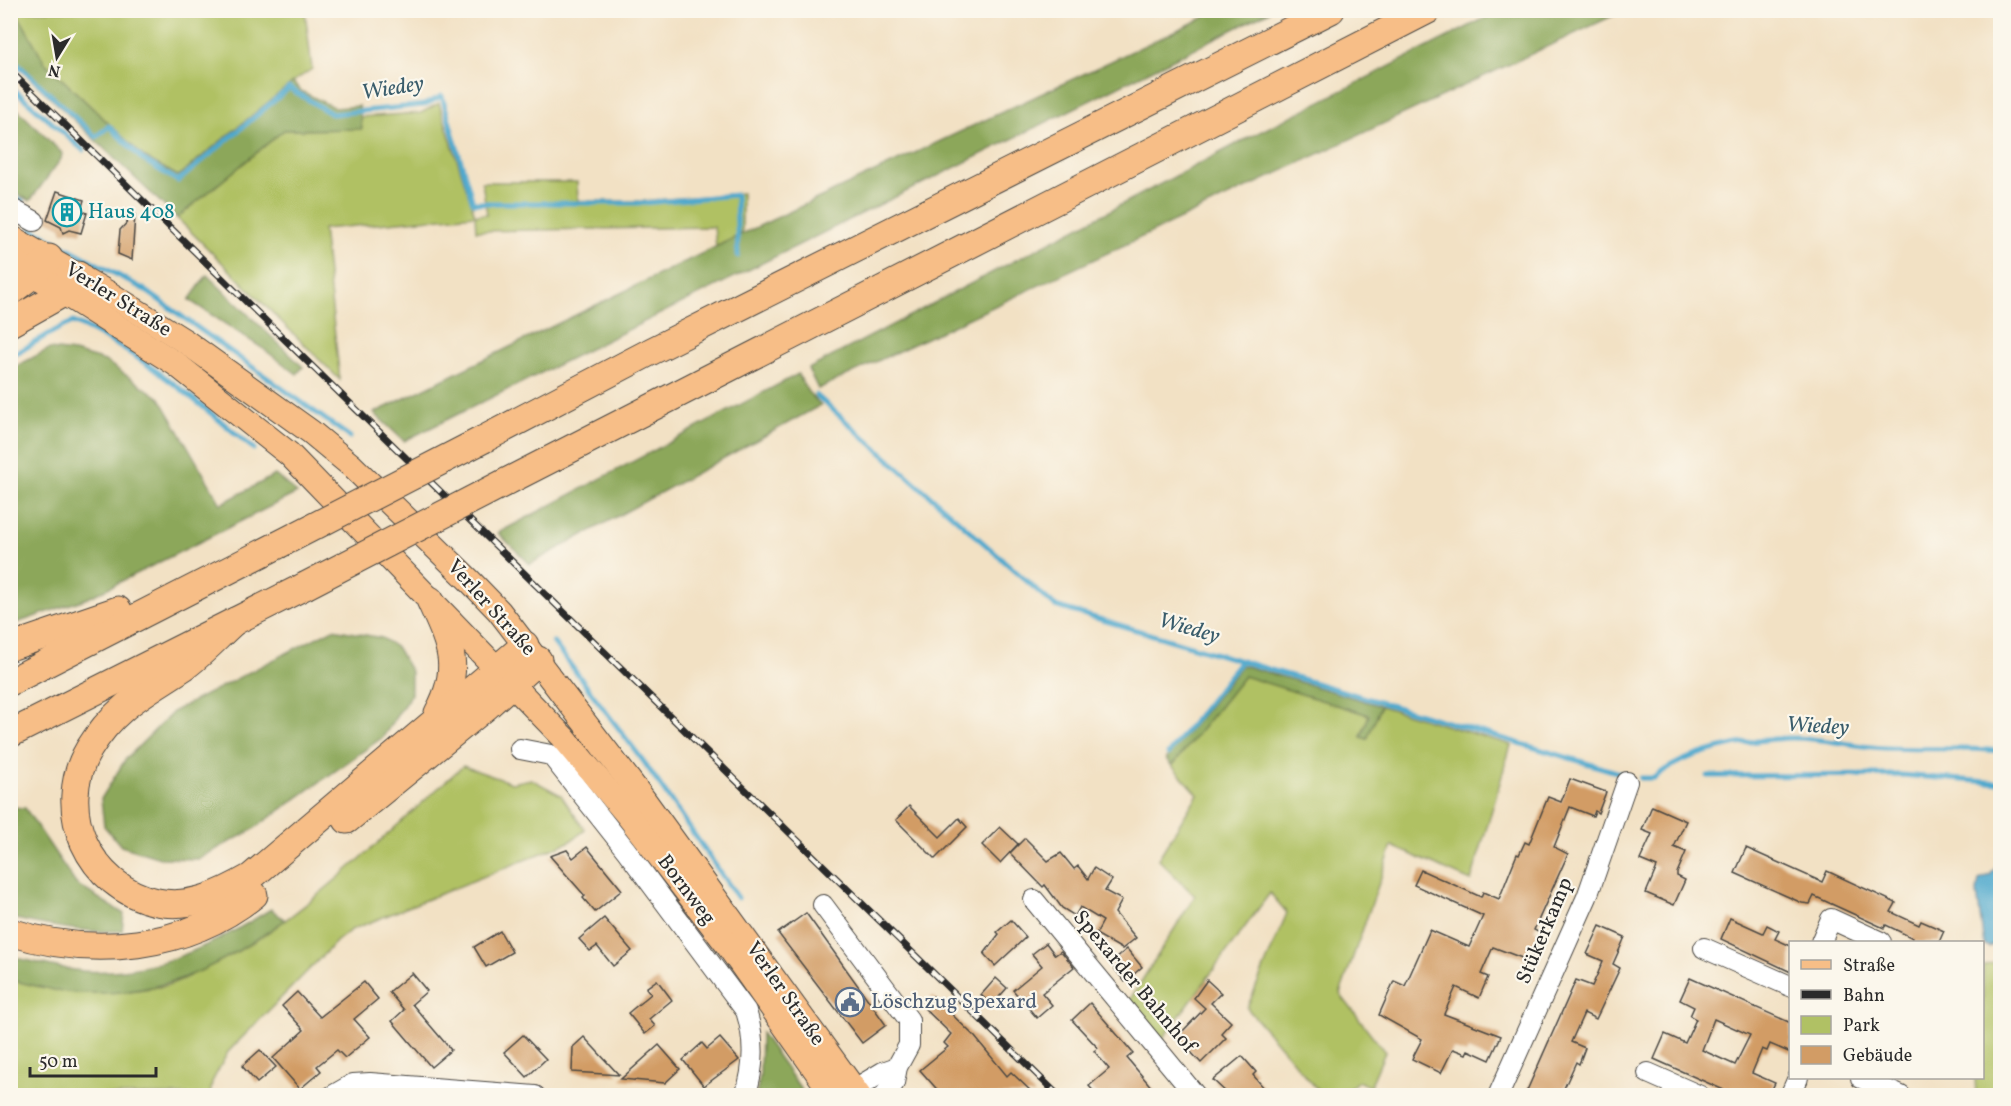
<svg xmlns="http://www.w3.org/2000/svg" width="2011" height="1106" viewBox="0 0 2011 1106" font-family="Vollkorn,serif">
<rect width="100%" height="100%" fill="#fbf7ec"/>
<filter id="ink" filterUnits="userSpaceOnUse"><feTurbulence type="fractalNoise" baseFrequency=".0167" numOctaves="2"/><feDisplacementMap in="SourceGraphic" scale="12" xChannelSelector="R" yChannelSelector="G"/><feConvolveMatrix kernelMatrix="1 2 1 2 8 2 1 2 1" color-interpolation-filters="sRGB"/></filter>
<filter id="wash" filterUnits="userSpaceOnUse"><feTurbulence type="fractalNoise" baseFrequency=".008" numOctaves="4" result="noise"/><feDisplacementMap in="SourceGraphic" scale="24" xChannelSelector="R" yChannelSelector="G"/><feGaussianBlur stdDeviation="1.35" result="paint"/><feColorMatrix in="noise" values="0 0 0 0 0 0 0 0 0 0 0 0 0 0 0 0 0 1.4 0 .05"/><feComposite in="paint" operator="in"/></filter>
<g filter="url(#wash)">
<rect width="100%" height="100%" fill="#f2e1c4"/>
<g fill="#b0c164" stroke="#6e7648" stroke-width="1.5">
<polygon points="259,10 305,11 312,69 293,82 178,177 144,157 45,63 16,11"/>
<polygon points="439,103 475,215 487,214 482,182 577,182 578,201 642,201 742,193 742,234 716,247 714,227 476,231 475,215 323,229 340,380 177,218 284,130 361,129 360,117 421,113"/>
<polygon points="1244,676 1369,715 1361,736 1367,739 1381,706 1511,745 1471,881 1392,846 1340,994 1385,1052 1370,1087 1358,1081 1342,1095 1322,1095 1247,1008 1287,913 1270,893 1161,1041 1129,1001 1195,896 1158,859 1198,794 1172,766"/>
<path d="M463,766L512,783L531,779L561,795L585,830L569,842L351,930L337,941L228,1052L212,1082L210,1095H11L10,980C68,991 106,997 164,986C177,983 190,975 202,970C297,927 384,835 463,766Z"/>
<polygon points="2000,960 2000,1095 1976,1095 1975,1078 1982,1078 1983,966"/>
</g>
<g fill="#8ca75a" stroke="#5c6942" stroke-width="1.5">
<polygon points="10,11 16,11 45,63 144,157 178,176 293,82 301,91 335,108 359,106 362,129 284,130 177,218 11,60"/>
<polygon points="1206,11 1270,11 404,441 374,413 742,234 1205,17"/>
<polygon points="1499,11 1623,11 818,389 808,369 1248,138"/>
<polygon points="11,103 62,153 61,159 30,201 11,190"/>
<polygon points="207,275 303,367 297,374 262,348 189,300"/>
<polygon points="49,349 74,352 105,361 160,398 221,504 275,475 297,493 88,598 11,625 11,369"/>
<polygon points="798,374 808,392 821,405 530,564 498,533"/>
<polygon points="333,629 382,638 397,648 411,672 411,694 383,737 252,830 198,859 160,858 121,846 104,826 101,799 125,760 174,711"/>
<polygon points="1242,665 1381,706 1367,739 1361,737 1369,715 1244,676 1172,766 1166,759"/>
<path d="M11,807L25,808L76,884L124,914L122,931C84,933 48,926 11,918Z"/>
<path d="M271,909L285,920C217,968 164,997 78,993C56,992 32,985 11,980V957C34,961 59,969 83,971C153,976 214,945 271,909Z"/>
<polygon points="761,1033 801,1089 804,1095 756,1096 760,1075"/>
</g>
<polygon fill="#50a9cd" stroke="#3e6a7c" stroke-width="1.5" points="2000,862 2000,942 1989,947 1984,945 1977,892 1979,880 1990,875"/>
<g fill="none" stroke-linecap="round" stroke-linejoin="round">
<g stroke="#50a9cd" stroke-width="5">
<polyline points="10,57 96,137 109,126 142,159 178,181 289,88 332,114 424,105 442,96 473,203 643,203 736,195 738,256"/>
<polyline points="10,86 83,150"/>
<polyline points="10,195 22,201"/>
<polyline points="31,228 145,290 350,437"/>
<path d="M10,357C33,345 50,331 73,322C140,352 198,402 254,449"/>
<polyline points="816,395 1055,606 1620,773"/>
<polyline points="553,642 644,762 738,898"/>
<polyline points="1168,754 1241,661"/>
<polyline points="1708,776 1901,775 2000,783"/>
<path d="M1641,778H1654C1685,751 1748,740 1789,738C1821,737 1854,747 1885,748C1924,750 1962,747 2000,751"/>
</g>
</g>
<g id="blocks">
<g fill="#d29c65" fill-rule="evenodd">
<polygon points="57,191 84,200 81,210 87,213 81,233 69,230 63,233 61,227 47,220"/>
<polygon points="135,214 132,260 118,254 120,230"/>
<polygon points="1570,779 1606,792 1598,813 1595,811 1593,816 1570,807 1554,847 1568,854 1534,930 1542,934 1530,961 1493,947 1481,974 1488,977 1479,998 1456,987 1444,1014 1501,1036 1490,1060 1468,1050 1466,1054 1453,1049 1441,1073 1412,1059 1422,1039 1379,1015 1394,981 1405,986 1430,930 1469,947 1483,916 1414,885 1421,870 1481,897 1483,892 1499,899 1517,854 1519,855 1525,842 1529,844 1548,797 1561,802"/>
<polygon points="909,806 940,837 959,818 967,827 935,859 896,820"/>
<polygon points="1652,806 1686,821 1674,847 1686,852 1677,873 1677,876 1685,880 1674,905 1646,893 1657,867 1640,860 1652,834 1642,830"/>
<polygon points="1000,827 1018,844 1000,863 982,845"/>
<polygon points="1025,838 1048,861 1061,853 1074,869 1078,866 1088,879 1094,868 1112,880 1105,891 1122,900 1115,913 1136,938 1122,949 1096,934 1103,921 1080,907 1075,916 1062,908 1045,885 1043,887 1010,853"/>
<polygon points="587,847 622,890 595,912 583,898 585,896 550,856 567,850 573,858"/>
<polygon points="1746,848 1822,882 1827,871 1896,903 1891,912 1919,925 1921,921 1944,931 1939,942 1911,942 1913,938 1886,925 1884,928 1814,896 1810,904 1802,903 1735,873"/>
<polygon points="806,913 886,1025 862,1043 778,933"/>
<polygon points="604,918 632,951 613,966 597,946 590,951 579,939"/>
<polygon points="1730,918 1763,933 1767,925 1779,931 1775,939 1791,946 1791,972 1721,939"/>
<polygon points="1011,920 1026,937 995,966 984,954 999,934 997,932"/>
<polygon points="1600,926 1625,937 1613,964 1620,968 1596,1019 1584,1013 1571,1042 1585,1048 1579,1064 1576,1062 1561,1095 1525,1095 1576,980 1592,986 1598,973 1603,961 1587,954"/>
<polygon points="500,931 512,952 486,967 474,947"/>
<polygon points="1046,943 1055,955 1061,951 1074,967 1042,993 1052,1005 1037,1018 1013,990 1042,966 1032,954"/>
<polygon points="1127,949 1142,967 1125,982 1110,963"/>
<polygon points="412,973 427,991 412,1004 451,1050 431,1067 392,1021 404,1010 389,992"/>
<polygon points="996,978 1007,988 992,1005 981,995"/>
<path d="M1690,978L1791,1023V1053L1770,1044L1767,1051L1762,1049L1752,1073L1775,1083L1769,1095H1735L1654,1059L1665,1034L1685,1043L1696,1019L1690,1016L1694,1007L1680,1000ZM1714,1019L1750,1035L1735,1065L1702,1050Z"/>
<polygon points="657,980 672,1000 649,1019 655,1026 645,1034 628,1013 651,994 646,988"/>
<polygon points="1207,980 1221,993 1211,1003 1231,1022 1221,1033 1226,1038 1201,1063 1177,1037 1205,1008 1194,998"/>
<polygon points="364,982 378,999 354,1019 370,1037 345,1058 337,1050 317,1066 321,1071 300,1089 273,1058 304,1030 282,1006 297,992 320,1017"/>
<polygon points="933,996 975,1037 1007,1076 1011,1072 1035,1095 942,1095 920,1070 948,1047 944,1043 951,1034 923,1007"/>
<polygon points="1090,1003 1133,1053 1127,1058 1158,1095 1097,1095 1089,1086 1109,1069 1094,1051 1098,1048 1072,1020"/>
<polygon points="523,1035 546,1059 527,1077 504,1052"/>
<polygon points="584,1037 619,1075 572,1072 573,1047"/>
<polygon points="720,1038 739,1060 704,1086 683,1060 702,1043 707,1049"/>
<polygon points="659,1045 680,1069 665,1083 621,1079"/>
<polygon points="260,1050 276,1067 257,1083 242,1066"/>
<polygon points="1242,1056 1256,1072 1253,1075 1270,1095 1229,1095 1213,1080"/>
</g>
</g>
</g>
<g filter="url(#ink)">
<use href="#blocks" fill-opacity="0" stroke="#494642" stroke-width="1.5"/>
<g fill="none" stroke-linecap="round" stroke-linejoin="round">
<g stroke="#494642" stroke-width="22">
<g id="minor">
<polyline points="10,208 34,221"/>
<path d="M520,749L551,755L626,850L746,1011C755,1039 755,1067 745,1096"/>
<polyline points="1034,900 1196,1096"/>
<polyline points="823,905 909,1020 909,1045 897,1067 894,1083 884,1096"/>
<polyline points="1821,942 1831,919 1881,942"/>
<polyline points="1704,948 1790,986"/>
<polyline points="1648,1073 1700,1096"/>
<polyline points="1861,1078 1901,1096"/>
<polyline points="332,1096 353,1084 370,1083 535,1096"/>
<polyline points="843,1096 883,1072 897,1067"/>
<polyline points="1498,1096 1587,897 1627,782"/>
<polyline points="1790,1096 1798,1078"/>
</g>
</g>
<g stroke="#494642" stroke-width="26">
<g id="major">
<polyline points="10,237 108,293 186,342 311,432 352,466 469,580 499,611 644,800 859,1096"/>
<polyline points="10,259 176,364 289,454 563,737 626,813 729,947 834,1096"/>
</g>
</g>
<g stroke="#494642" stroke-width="29">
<g id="highway">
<polyline points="10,292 35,273 49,258"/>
<polyline points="10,323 65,292 78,275"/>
<polyline points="484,439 652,351 1331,10"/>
<polyline points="506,482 1428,10"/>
<path d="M430,600C450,644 463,667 438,713"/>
<path d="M235,621C218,636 202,654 184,667C145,693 115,706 89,749C53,809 89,888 157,902C191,909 223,893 251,877L525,645"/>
<polyline points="10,647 118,610"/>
<polyline points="10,682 278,545"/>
<polyline points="10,734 305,586"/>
<polyline points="347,820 487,706 538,660"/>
<path d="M10,932C93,958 185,950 254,895"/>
</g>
</g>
<use href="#minor" stroke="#fff" stroke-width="20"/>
<use href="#major" stroke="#f7be87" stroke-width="24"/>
<use href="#highway" stroke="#f7be87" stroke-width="27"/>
<g stroke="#2b2b2b" stroke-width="7">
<polyline id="rail" points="10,71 1059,1096"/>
</g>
<use href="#rail" stroke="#fbf7ec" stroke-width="4.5" stroke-dasharray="14" stroke-linecap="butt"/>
<g stroke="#494642" stroke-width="29" stroke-linecap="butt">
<g id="highway-bridge">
<polyline points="278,545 484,439"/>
<polyline points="305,586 506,482"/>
</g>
</g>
<use href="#highway-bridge" stroke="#f7be87" stroke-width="27"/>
</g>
</g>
<defs>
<g id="building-ring" transform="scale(1.5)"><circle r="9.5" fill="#fbf7ec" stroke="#0f9aa8" stroke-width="1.5"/><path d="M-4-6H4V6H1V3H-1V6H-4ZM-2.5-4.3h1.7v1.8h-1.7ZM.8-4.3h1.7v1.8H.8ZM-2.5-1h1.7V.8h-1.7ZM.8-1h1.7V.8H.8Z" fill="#0f9aa8"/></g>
<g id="civic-ring" transform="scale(1.5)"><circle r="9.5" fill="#fbf7ec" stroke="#5c6f8a" stroke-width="1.5"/><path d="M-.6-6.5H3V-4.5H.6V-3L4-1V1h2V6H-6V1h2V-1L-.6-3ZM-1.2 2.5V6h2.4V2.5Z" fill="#5c6f8a"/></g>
</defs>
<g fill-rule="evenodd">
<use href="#building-ring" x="67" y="212"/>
<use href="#civic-ring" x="850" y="1002"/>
</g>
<g text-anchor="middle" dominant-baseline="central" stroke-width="4.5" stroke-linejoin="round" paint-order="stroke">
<g font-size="21" fill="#0d838f" stroke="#fbf7ec" text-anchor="start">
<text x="88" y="212">Haus 408</text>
</g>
<g font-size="21" fill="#2b2b2b" stroke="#fbf7ec">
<text transform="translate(118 300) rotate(32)">Verler Straße</text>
<text transform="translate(491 608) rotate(48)">Verler Straße</text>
<text transform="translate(686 890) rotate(53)">Bornweg</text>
<text transform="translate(1545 931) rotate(-67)">Stükerkamp</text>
<text transform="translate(1134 982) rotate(50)">Spexarder Bahnhof</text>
<text transform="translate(785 994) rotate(55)">Verler Straße</text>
</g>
<g font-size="21" fill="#4e5e75" stroke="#fbf7ec" text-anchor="start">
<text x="871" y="1002">Löschzug Spexard</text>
</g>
<g font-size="22" font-style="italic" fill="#3a5d6c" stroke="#fbf7ec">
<text transform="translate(393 89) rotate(-9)">Wiedey</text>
<text transform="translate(1189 629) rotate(16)">Wiedey</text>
<text transform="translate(1818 727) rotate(3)">Wiedey</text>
</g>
</g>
<rect width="2011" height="1106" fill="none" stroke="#fbf7ec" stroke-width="36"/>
<rect x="1789" y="941" width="195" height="138" fill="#fbf7ec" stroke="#a8a59f" stroke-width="1.5"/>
<rect x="1801" y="960" width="30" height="9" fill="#f7be87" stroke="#a8a59f" stroke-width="1.5"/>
<text x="1843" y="971" font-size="18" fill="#2b2b2b">Straße</text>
<rect x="1801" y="990" width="30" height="9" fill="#2b2b2b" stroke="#a8a59f" stroke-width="1.5"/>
<text x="1843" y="1001" font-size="18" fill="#2b2b2b">Bahn</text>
<rect x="1801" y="1016" width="30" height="18" fill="#b0c164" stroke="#a8a59f" stroke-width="1.5"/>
<text x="1843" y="1031" font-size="18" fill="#2b2b2b">Park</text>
<rect x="1801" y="1046" width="30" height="18" fill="#d29c65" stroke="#a8a59f" stroke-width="1.5"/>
<text x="1843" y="1061" font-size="18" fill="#2b2b2b">Gebäude</text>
<g transform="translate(57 57) rotate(191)" stroke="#fbf7ec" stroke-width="4.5" paint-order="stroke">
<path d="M0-4.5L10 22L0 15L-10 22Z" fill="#2b2b2b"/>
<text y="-9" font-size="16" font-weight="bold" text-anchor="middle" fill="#2b2b2b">N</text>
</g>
<path d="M30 1067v9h126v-9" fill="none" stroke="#2b2b2b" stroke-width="3"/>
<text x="39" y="1067" font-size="18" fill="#2b2b2b" stroke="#fbf7ec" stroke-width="4.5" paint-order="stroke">50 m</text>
</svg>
